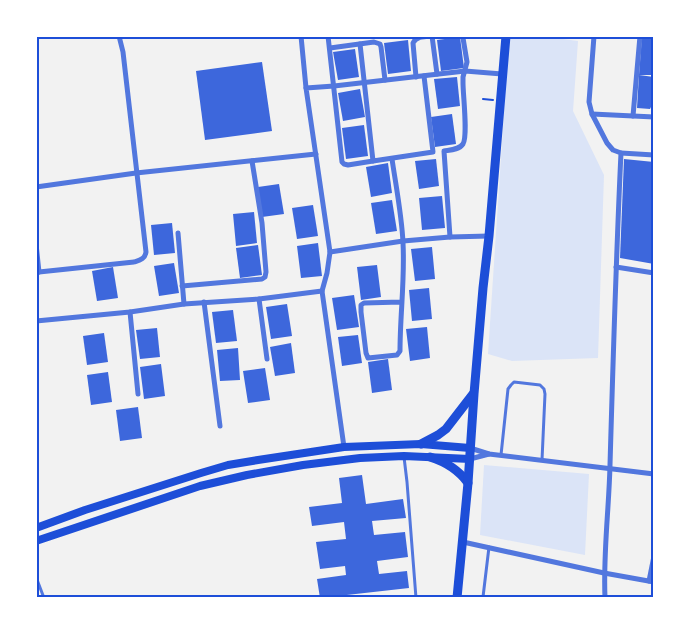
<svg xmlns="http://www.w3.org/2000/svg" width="690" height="634" viewBox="0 0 690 634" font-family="'DM Sans',sans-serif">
<rect width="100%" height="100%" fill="#f2f2f2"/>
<g fill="#dbe4f7">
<polygon points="509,36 540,36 578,41 573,111 604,175 598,358 512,361 488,354"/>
<polygon points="484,465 589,474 585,555 480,535"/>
</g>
<g fill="#3d67dc">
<polygon points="642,36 654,36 654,75 639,75 654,77 654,101 650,109 637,108 639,75"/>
<polygon points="460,37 464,68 441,71 437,40"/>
<polygon points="408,40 411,71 388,74 384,43"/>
<polygon points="355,49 359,77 338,80 333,52"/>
<polygon points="262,62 272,131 205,140 196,71"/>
<polygon points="457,77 460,106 438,109 434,79"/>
<polygon points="360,89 365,117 343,121 338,93"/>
<polygon points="452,114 456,144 435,147 431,117"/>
<polygon points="364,125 368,156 346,159 342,128"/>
<polygon points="436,159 439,186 419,189 415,161"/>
<polygon points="624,159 654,162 654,264 620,258"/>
<polygon points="388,163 392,193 371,197 366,167"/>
<polygon points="279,184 284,214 262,217 258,187"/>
<polygon points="442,196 445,228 422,230 419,198"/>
<polygon points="392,200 397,231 376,234 371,203"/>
<polygon points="313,205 318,236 297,239 292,208"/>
<polygon points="254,212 257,243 236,246 233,214"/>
<polygon points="172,223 175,253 154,255 151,225"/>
<polygon points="318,243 322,276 301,278 297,246"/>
<polygon points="258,245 262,275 240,278 236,248"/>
<polygon points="432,247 435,279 415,281 411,249"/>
<polygon points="174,263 179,293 159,296 154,266"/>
<polygon points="377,265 381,297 361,300 357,267"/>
<polygon points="113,267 118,298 97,301 92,271"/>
<polygon points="429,288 432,319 412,321 409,290"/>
<polygon points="354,295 359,327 337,330 332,298"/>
<polygon points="287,304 292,336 271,339 266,307"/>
<polygon points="233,310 237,341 216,343 212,312"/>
<polygon points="427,327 430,358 410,361 406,329"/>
<polygon points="157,328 160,357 140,359 136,330"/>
<polygon points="104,333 108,362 87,365 83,336"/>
<polygon points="358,335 362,363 342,366 338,337"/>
<polygon points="291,343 295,373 275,376 270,347"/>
<polygon points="238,348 240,380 220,381 217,350"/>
<polygon points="388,359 392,390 372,393 368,362"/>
<polygon points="161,364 165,396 144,399 140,367"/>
<polygon points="265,368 270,400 248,403 243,371"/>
<polygon points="108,372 112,402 91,405 87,375"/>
<polygon points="138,407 142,438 120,441 116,410"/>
<polygon points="362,475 366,504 403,499 406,518 372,521 374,535 405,532 408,557 377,561 379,574 407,571 409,588 320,598 317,579 346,575 345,566 320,569 316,542 346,539 344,522 312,526 309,507 342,503 339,478"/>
</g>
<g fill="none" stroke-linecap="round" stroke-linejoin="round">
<polyline stroke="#1d4ed8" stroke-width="2" points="483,99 493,100"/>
<g stroke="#5277de" stroke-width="3">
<polyline points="501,455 508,389 511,385 514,382 540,385 544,389 545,394 542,460"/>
<polyline points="404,457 407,482 416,598"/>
<polyline points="36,577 44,598"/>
<polyline points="483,597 489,547"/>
</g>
<g stroke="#5277de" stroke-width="5">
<polyline points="301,36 306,88"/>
<polyline points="328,36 342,162 344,164 348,165 373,161"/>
<polyline points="432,36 437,74"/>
<path d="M594,36L589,102L592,114L607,143L613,150L621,153C616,257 613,361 610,465C609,509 603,553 605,598"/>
<polyline points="360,44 373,161 433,152 424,76"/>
<polyline points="330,48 374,42 380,44 381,47 385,80"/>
<path d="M416,77L413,43C417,35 427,37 435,36"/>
<polyline points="592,114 654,117"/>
<polyline points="633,116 640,36"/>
<polyline points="621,153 654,155"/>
<path d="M392,159C396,186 402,217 403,243C405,279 400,315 400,351L397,355L368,358L366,353L361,312V305L364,303L401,302"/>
<polyline points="36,187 136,173 316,154"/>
<polyline points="178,233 184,304"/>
<path d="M450,237L444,151C450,150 459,150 463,144C468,136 463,95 463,83V77L467,62L463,38L462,36"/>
<polyline points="36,244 39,272 37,273"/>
<polyline points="330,252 403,241 450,237 489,236"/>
<polyline points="616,267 654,273"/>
<path d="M39,272L134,262C140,260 145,259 146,252L123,52L119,36"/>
<polyline points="182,286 262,279 265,277 266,272 262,223 252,161"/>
<polyline points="322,291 344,447"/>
<polyline points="259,299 267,359"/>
<polyline points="204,302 220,426"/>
<polyline points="130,312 138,394"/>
<polyline points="36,321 130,312 184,304 259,299 322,291 327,273 330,252 306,88 334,86 465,71 502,74"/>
<polyline points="470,448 489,454 654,474"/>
<polyline points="470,459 489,454"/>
<polyline points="463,542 604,573 654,582"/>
<polyline points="649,581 654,556"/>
</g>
<g stroke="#1d4ed8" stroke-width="8">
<polyline points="36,528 85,510 201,473 228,465 258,460 344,447 421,444 470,448"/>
<polyline points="36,541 200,486 247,475 303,465 360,458 404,456 470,459"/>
</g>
<g stroke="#1d4ed8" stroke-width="9">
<polyline points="421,444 438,435 446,429 473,394"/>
<path d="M430,457C446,462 458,469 468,483"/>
<polyline points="457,598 468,483 474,394 483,288 489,236 506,36"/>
</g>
</g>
<rect width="690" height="634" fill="none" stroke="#ffffff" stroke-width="75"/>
<rect x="38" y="38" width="614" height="558" fill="none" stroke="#1d4ed8" stroke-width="2"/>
</svg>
